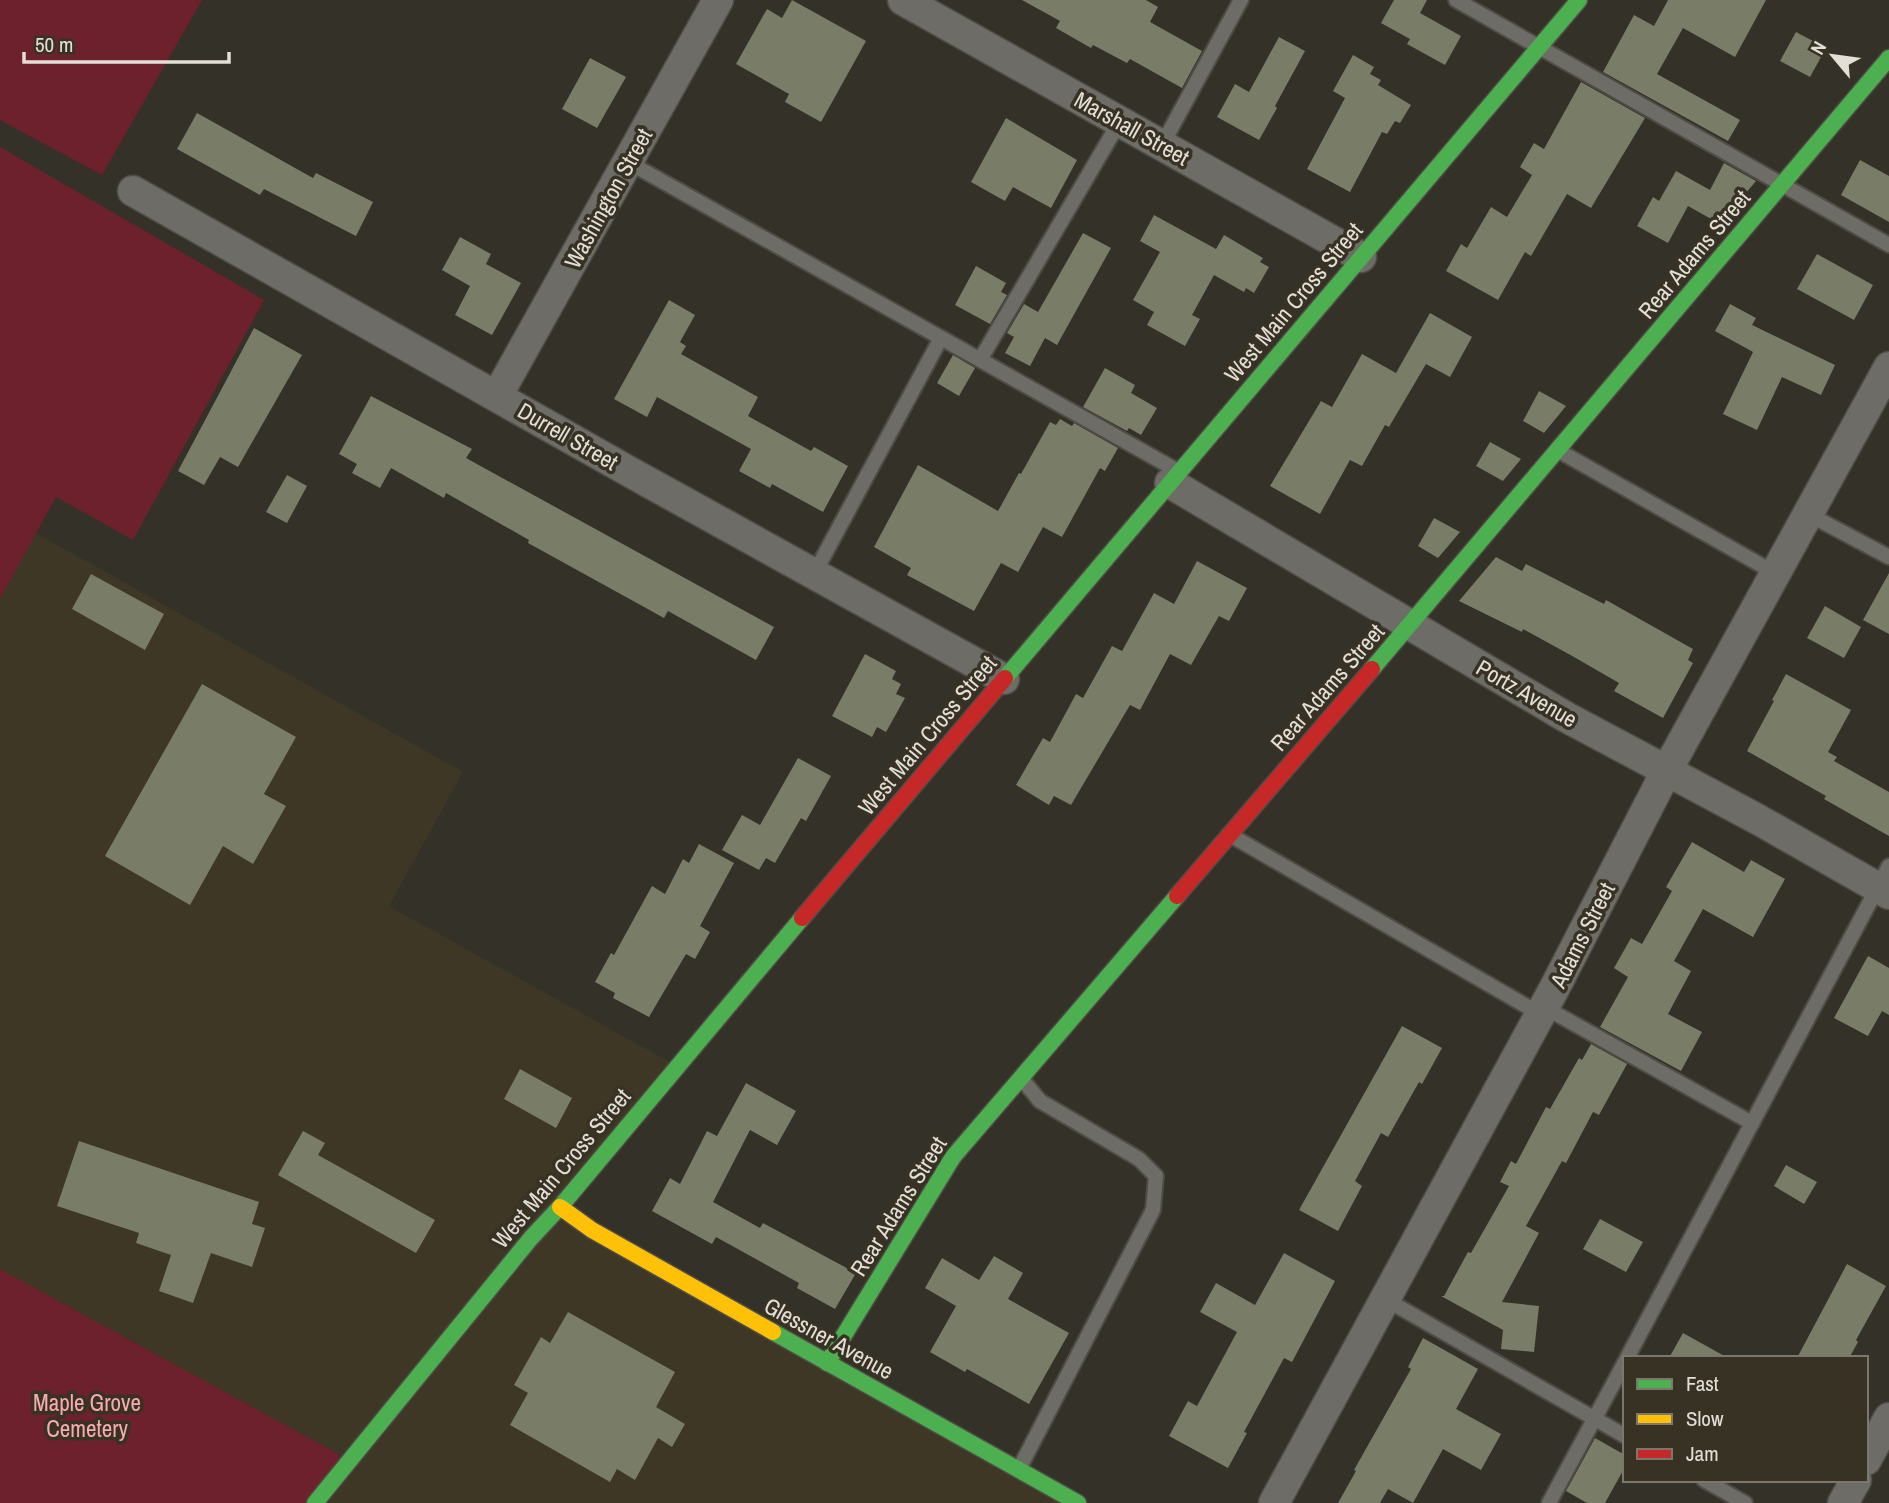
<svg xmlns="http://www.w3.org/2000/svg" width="1889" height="1503" viewBox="0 0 1889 1503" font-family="'Archivo Narrow',sans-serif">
<rect width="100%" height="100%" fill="#343129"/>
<polygon fill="#3f3726" points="36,533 463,772 389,906 677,1066 560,1207 1078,1503 315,1503 349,1460 0,1269 0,599"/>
<g fill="#6d212c">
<polygon points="0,0 202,0 102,175 0,120"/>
<polygon points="0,147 264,300 133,540 56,497 0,599"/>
<polygon points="0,1269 349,1460 315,1503 0,1503"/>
</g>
<g fill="#797c66">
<polygon points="792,0 866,41 821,122 785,102 789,94 736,64 767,9 782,18"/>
<polygon points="1022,0 1146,0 1158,7 1150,22 1202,51 1182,88 1130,59 1127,63 1093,45 1091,48 1056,28 1060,21"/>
<polygon points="1394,0 1427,0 1420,13 1461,36 1445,65 1407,44 1410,39 1381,23"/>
<polygon points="1668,0 1766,0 1735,57 1683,28 1657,74 1740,120 1728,141 1603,72 1634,15 1654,26"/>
<polygon points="1796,32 1826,48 1810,77 1780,61"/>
<polygon points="1279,37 1305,51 1275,106 1277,108 1259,140 1217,117 1235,84 1249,92"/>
<polygon points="1353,55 1374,67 1370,74 1381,80 1378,85 1411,105 1400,123 1395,121 1387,134 1382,132 1350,192 1307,169 1345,98 1333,91"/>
<polygon points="590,58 626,77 597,128 562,109"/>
<polygon points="1581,82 1645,118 1591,208 1567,194 1531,256 1525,252 1498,300 1446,271 1461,244 1467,248 1491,207 1507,217 1532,175 1520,167 1534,143 1544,149"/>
<polygon points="197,113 313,178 316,173 373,202 356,236 264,189 260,195 177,149"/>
<polygon points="1006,118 1077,160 1051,208 1013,187 1005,201 971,182"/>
<polygon points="1860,160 1889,176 1889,222 1841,195"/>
<polygon points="1724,163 1756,181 1720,224 1688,206 1668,243 1637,226 1653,197 1659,201 1676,171 1710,190"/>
<polygon points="1154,215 1216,249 1224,235 1263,258 1260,262 1269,267 1254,293 1246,288 1244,292 1214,275 1192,315 1200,319 1185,346 1147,325 1154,312 1133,300 1160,252 1140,241"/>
<polygon points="1083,233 1111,248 1057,345 1045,338 1030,366 1005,353 1014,337 1007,333 1024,304 1038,312"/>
<polygon points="460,237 491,254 486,264 521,283 492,335 455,315 470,286 442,270"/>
<polygon points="1817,254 1873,285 1854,320 1797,289"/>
<polygon points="976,266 1006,283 1001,292 1007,295 990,324 955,305"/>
<polygon points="669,300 695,315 680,342 686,346 681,354 758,397 748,416 811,451 814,447 848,466 823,512 772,484 770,488 739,471 751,449 657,397 647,417 614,399"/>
<polygon points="1730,304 1756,318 1752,325 1835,365 1821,395 1782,377 1757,430 1723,414 1753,352 1715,331"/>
<polygon points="1430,313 1472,337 1450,377 1426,364 1389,427 1385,425 1362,466 1350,460 1320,514 1270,486 1321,401 1332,407 1362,354 1396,373"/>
<polygon points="254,328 302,355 238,467 220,457 204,485 178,471"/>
<polygon points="953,355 975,368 959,396 937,383"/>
<polygon points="1105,368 1135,385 1131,393 1157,408 1141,435 1129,428 1127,431 1083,407"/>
<polygon points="1539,391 1566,406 1544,433 1523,421"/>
<polygon points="371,396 472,449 466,458 774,627 756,660 668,611 664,618 528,543 529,540 446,493 444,498 391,468 380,488 352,473 357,464 339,454"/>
<polygon points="1060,419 1072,426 1074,423 1118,448 1105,471 1100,468 1062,537 1043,527 1018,572 1001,563 974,611 907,575 911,568 874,547 918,465 998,511 1019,473 1021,474 1050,422 1056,425"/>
<polygon points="1490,442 1521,459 1503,481 1476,466"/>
<polygon points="287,475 307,486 287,523 266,512"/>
<polygon points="1434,518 1460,532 1438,558 1418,546"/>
<polygon points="1496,557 1522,571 1526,564 1604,604 1606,600 1693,649 1688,660 1693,663 1663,718 1614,691 1619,683 1574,657 1523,629 1522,632 1459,601"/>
<polygon points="1197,561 1247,588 1229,621 1219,616 1191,665 1170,654 1140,710 1130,705 1071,805 1054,796 1049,805 1016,785 1043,738 1050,742 1076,694 1083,698 1112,646 1122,651 1154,593 1174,604"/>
<polygon points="1889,573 1889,634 1863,620"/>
<polygon points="91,574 164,614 145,650 72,609"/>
<polygon points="1825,606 1861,627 1844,658 1807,638"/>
<polygon points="865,654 896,671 892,679 901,684 896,694 905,698 886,732 877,727 872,737 832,716"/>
<polygon points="1786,674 1851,710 1828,752 1837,757 1834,761 1889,792 1889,836 1824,799 1826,796 1747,751 1774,701 1772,700"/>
<polygon points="202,684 296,737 264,794 286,806 253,864 223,846 190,905 105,856"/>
<polygon points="798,758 831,776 806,821 801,818 775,863 766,858 759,870 722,850 742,815 760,825"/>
<polygon points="1692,842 1744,872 1751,860 1785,879 1753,937 1703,909 1674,961 1691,971 1668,1014 1702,1032 1681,1071 1600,1027 1628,977 1614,968 1631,938 1642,944 1672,891 1666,887"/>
<polygon points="699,844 734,863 700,926 710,932 695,959 686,954 649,1017 613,998 615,993 595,982 611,953 614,955 652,886 665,894 683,859 689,863"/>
<polygon points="1868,956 1889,968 1889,1015 1882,1011 1868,1036 1834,1018"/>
<polygon points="1402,1026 1442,1048 1422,1084 1419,1082 1388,1137 1381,1133 1355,1181 1362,1186 1338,1231 1299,1210"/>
<polygon points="1591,1044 1627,1064 1599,1115 1593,1112 1566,1163 1562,1161 1526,1226 1539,1233 1502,1302 1539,1306 1534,1352 1501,1349 1503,1330 1441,1296 1444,1296 1468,1252 1471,1253 1509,1186 1500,1182 1511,1161 1516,1164 1546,1107 1550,1109 1579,1058 1582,1060"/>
<polygon points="520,1069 572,1098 556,1128 504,1099"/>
<polygon points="746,1083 796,1111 777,1145 750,1130 713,1202 760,1228 763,1223 856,1273 835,1309 797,1288 799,1283 716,1237 712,1244 652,1211 670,1178 680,1184 707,1131 717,1136"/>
<polygon points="303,1131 325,1143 318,1155 435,1220 416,1253 278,1175"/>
<polygon points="79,1141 259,1202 252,1224 265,1228 252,1267 211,1253 193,1303 159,1291 171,1255 136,1243 139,1233 57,1206"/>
<polygon points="1786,1165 1817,1182 1804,1204 1774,1186"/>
<polygon points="1600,1219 1643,1242 1626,1272 1583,1249"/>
<polygon points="1284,1253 1335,1281 1292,1362 1284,1358 1244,1432 1247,1433 1228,1468 1169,1436 1188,1401 1197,1406 1237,1332 1200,1312 1216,1283 1255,1305"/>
<polygon points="994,1256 1023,1273 1008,1299 1069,1333 1029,1404 967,1369 965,1372 930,1352 956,1306 925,1288 942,1258 979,1280"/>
<polygon points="1847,1264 1886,1286 1856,1340 1858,1342 1849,1358 1797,1358"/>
<polygon points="568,1312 675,1372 656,1407 685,1424 672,1447 658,1438 635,1480 617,1469 610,1482 510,1425 528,1393 514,1385 541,1337 550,1343"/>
<polygon points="1683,1333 1728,1358 1669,1358"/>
<polygon points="1423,1338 1478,1369 1456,1409 1501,1434 1481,1470 1443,1449 1413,1503 1388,1489 1380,1503 1338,1503 1356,1471 1354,1470 1411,1369 1408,1367"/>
<polygon points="1595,1438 1625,1455 1625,1467 1605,1503 1587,1503 1566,1491"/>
</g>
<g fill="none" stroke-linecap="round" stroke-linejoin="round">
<g stroke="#4f4c46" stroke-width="18">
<g id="lane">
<polyline points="1456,0 1889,245"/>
<polyline points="1162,145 1241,0"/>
<polyline points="628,162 1178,471"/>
<polyline points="980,360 1120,121"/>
<polyline points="1559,451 1775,573"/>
<polyline points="1808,514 1889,557"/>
<polyline points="814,574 941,338"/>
<polyline points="1232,836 1540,1014"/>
<polyline points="1544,1007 1752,1123"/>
<polyline points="1385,1299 1625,1436"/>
<polyline points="1627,1358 1889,866"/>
<polyline points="1019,1469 1153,1210 1156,1176 1139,1159 1040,1101 1021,1078"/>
<polyline points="1704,1480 1745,1503"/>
<polyline points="1549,1503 1625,1362"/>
</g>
</g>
<g stroke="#4f4c46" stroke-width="33">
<g id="street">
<polyline points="903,0 1361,257"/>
<polyline points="133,191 630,472 1004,679"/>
<polyline points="497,396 718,0"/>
<polyline points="1170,483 1566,717 1759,820 1889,894"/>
<polyline points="1866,1460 1889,1418"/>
<polyline points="1274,1503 1554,989 1667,770 1889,367"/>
<polyline points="1843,1503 1856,1480"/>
</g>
</g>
<g stroke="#4f4c46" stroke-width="19">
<g id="fast">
<polyline points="1372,669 1889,58"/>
<polyline points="1005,678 1579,0"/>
<polyline points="773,1332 1078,1503"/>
<polyline points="827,1363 953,1157 1177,896"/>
<polyline points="315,1503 531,1238 560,1207 802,918"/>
</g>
</g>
<g stroke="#4f4c46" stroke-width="19">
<polyline id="slow" points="560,1207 592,1230 773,1332"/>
</g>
<g stroke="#4f4c46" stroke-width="19">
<g id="jam">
<polyline points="1177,896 1372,669"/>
<polyline points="802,918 1005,678"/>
</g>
</g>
<use href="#lane" stroke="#6e6c67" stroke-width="14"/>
<use href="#street" stroke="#6e6c67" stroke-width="30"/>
<use href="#fast" stroke="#4caf50" stroke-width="16"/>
<use href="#slow" stroke="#ffc107" stroke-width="16"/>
<use href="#jam" stroke="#c62828" stroke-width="16"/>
</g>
<g text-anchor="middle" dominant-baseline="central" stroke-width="7" stroke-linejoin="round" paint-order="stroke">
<g font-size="23" fill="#e3dfd7" stroke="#383225">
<text transform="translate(1132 128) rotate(29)">Marshall Street</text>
<text transform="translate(608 198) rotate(-61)">Washington Street</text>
<text transform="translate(1694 254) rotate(-50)">Rear Adams Street</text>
<text transform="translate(1293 302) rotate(-50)">West Main Cross Street</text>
<text transform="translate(568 436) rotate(30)">Durrell Street</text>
<text transform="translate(1327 687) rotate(-49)">Rear Adams Street</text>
<text transform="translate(1527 693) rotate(30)">Portz Avenue</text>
<text transform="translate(927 735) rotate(-50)">West Main Cross Street</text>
<text transform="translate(1582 935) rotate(-63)">Adams Street</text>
<text transform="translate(561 1168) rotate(-50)">West Main Cross Street</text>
<text transform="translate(898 1206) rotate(-58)">Rear Adams Street</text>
<text transform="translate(829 1338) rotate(29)">Glessner Avenue</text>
</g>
<g font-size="23" fill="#f9aaaf" stroke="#383225">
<text x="87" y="1402">Maple Grove<tspan x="87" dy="26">Cemetery</tspan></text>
</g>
</g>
<rect x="1623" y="1356" width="245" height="126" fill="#383225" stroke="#7c776c" stroke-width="2"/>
<rect x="1637" y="1379" width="35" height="10" fill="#4caf50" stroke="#7c776c" stroke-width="2"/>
<text x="1686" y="1391" font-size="21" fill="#e3dfd7">Fast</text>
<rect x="1637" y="1414" width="35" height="10" fill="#ffc107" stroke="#7c776c" stroke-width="2"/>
<text x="1686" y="1426" font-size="21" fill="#e3dfd7">Slow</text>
<rect x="1637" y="1449" width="35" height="10" fill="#c62828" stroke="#7c776c" stroke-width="2"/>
<text x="1686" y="1461" font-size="21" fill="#e3dfd7">Jam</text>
<g transform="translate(1833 56) rotate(299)" stroke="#383225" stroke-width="5" paint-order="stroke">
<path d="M0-5L12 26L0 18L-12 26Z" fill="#e3dfd7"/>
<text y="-10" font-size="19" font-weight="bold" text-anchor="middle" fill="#e3dfd7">N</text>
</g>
<path d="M24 52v10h205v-10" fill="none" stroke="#e3dfd7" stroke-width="3.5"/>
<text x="35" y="52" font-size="21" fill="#e3dfd7" stroke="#383225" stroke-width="5" paint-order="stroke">50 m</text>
</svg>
